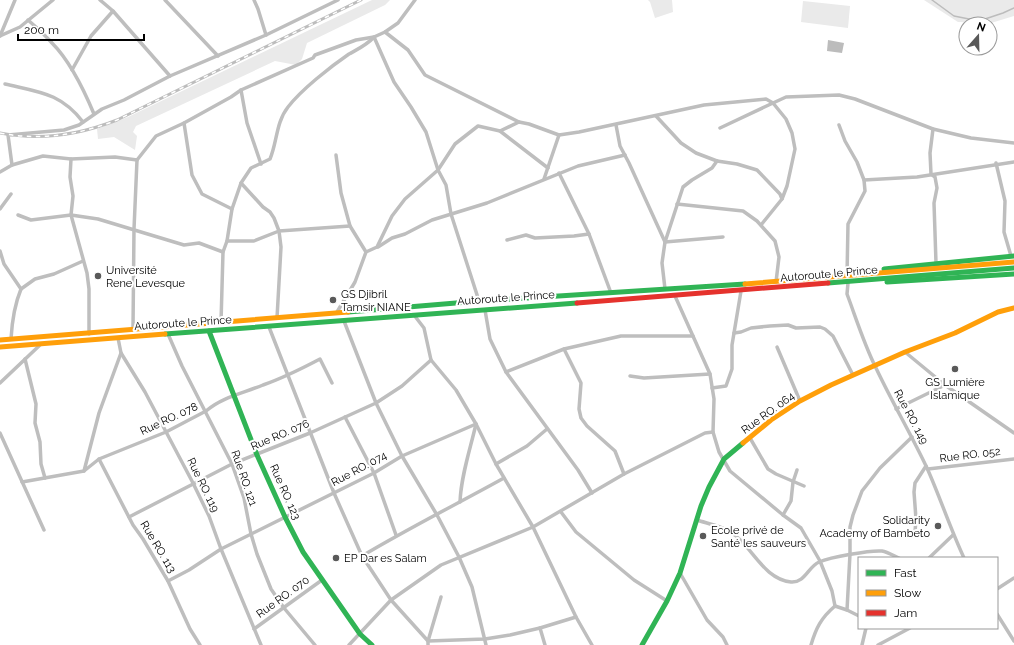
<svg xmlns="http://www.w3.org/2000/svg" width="1014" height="645" viewBox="0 0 1014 645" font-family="Raleway,sans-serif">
<rect width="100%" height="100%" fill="#fff"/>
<g fill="#eaeaea">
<polygon points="372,0 390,0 385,5 307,43 302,59 296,65 275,61 136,126 133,132 137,136 135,150 114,137 98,139 97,129 128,117"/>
<polygon points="648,0 672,0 673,12 655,18 650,2"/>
<polygon points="924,0 1014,0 1014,16 991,23 958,22"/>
<polygon points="803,1 850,6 848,28 801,22"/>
</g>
<polygon fill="#bcbcbc" points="828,40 844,43 842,53 827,51"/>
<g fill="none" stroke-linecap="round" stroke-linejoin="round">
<polyline stroke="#bcbcbc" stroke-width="1.5" points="932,0 954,16 979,21 1003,13 1014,8"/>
<g stroke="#bebebe" stroke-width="3.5">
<polyline points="100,0 113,11 170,76"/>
<polyline points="165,0 218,56"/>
<polyline points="254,0 258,9 266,35"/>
<path d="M28,20C36,27 45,35 52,43C71,62 84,90 94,114"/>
<polyline points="385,32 408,50 425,75 519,122"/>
<polyline points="0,36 20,27 53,0"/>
<polyline points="0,36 15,0"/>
<polyline points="72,70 91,36 113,11"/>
<path d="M5,84C39,92 61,93 83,122"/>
<polyline points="241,90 247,123 261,164"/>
<polyline points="656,116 681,143 696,153 717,161 712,168 692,180 683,187 665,242 662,263 665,289"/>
<polyline points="184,123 192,175 202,194 232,209"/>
<polyline points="616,125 620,146 629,163 665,242 723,237"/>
<polyline points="839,125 845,141 857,162 864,180 865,191 848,224 847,276"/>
<polyline points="720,128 773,103 786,119 792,133 795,149 787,186 782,199 761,225"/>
<polyline points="933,129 930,153 931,174 935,177 937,188 934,203 936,263"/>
<polyline points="500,131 519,122 529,124 559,135 579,132 704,105 766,99 773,103 786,97 839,95 855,99 933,129 971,138 1014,143"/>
<polyline points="336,155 341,193 350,226 366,252"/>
<polyline points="71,159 70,177 73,196 71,215 87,273 89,289 89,334"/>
<polyline points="717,161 737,164 757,170 780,194 782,199"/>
<polyline points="996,163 1005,201 1004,232 1011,256"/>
<polyline points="12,165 8,135 64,130 79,125 102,109 124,100 170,76 266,35 338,0"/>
<polyline points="0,172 12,165 43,156 71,159 115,157 137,160"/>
<polyline points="559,173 589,234 611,293"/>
<polyline points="544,179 559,135"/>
<polyline points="864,180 917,177 1014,162"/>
<polyline points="677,204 743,211 757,221 775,241 779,257 776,282"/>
<polyline points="0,209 11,194"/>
<polyline points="18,215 31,220 71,215 98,219 184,245 199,243 223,252"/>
<polyline points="507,240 526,235 535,238 574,236 589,234"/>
<polyline points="227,241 254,241 279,231 274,218 270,212 263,207 241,183"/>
<polyline points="378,247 392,238 405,234 432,220 487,203 578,166 625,155"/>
<polyline points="0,251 4,264 21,289 35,279 54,274 83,261"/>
<path d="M848,283L847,294C856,318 864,344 876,368C892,402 911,434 927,468C940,497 950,528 964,558"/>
<polyline points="675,296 710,374 714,399 713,432 719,452 730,471 783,515 801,528 820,561 832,591 835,606"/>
<polyline points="485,310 490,339 506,372 578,470 592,493"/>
<polyline points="337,312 355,282 366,252 377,247 392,216 405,199 438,170 455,144 478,126 500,131 548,168"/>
<polyline points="414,315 424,328 431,360 456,390 476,424 496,464 533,527 576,617 592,645"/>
<polyline points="277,318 281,247 279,231 350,226"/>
<polyline points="344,321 376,403 402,456 437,515 459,557 472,587 486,645"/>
<path d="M221,323L223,252L227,241L232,209L241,183L251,168L270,159C277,143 276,122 288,107C301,90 330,67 349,54C358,49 367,45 374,37L394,82L411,107L426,132L438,170L446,185L451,214L479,301"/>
<polyline points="269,327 334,493 362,556 391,600 428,641 485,639 510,635 540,628"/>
<polyline points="133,329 134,229 137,160 156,136 184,123 231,97 241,90 313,58 315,55 356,40 374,37 385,32 398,23 415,0"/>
<polyline points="734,333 741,332 751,328 770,326 788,325 796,328 820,327 825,329 833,336 853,375"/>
<polyline points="168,334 182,366 232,464 244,498 251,534 257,554 271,589 284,608 315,645"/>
<polyline points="118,338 121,353 145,392 193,483 209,516 221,549 261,645"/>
<path d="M11,339C12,321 14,306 21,289"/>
<polyline points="777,347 800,401"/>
<polyline points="564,349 581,383 579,409 581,418 587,426 615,451 624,474"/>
<polyline points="905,352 945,385 1014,433"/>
<polyline points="25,359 36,404 35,423 40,442 41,464 45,478"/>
<polyline points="506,372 564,349 621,336 693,336"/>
<polyline points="630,376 644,378 710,374"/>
<polyline points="0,383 40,345"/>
<polyline points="712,388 726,386 732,369 732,345 741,291"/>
<polyline points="896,409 945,385"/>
<polyline points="345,417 374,473 396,535"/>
<polyline points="0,433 44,530"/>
<polyline points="750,438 768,469 776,474 804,486"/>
<polyline points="99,459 133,525 143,539 168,581 190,629 200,645"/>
<polyline points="496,464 527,446 547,429"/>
<polyline points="928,469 1014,459"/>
<polyline points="84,471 99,413 121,353"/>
<path d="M22,482L84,471L99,459L166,432L206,411C222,397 244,393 263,385C283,378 301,369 320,359L332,383"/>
<path d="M460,502C461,476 470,450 476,424"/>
<polyline points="561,512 576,532 634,580 667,601"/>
<polyline points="783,515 791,501 793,482 797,470"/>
<polyline points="129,517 232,464 310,433 376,403 402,386 431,360"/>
<path d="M697,520C709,524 726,527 736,536C754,551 765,579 791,582C805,583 808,567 819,562C831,557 870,550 882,551C888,552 894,556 899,558"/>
<polyline points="915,532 916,519 914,492 915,483 926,466"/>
<path d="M362,556C409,528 457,504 504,478"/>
<polyline points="929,558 953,535"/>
<polyline points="680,573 707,620 723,637 727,645"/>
<polyline points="168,581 189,570 221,549 374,473 402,456 476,424"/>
<polyline points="997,589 1014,578"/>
<polyline points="847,610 850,554 850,527 853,515 862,491 880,468 912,437"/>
<polyline points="997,614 1014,641"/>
<polyline points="254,629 322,580"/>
<polyline points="349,645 391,600 441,565 533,527 624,474 705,433 713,432"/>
<polyline points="428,645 428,641 441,597"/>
<polyline points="545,645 540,628 576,617"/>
<path d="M811,645C816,628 821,618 835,606L847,610L859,616"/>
<polyline points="862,645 866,628"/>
<polyline points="878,645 910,628"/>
</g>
<g stroke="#30b455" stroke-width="5">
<polyline points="884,269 1014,256"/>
<polyline points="887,282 1014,274"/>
<polyline points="828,283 1014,268"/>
<polyline points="348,312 480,301 745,284"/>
<polyline points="209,331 257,455 285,517 303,552 360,634 372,645"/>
<polyline points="165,334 577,303"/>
<polyline points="642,645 667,601 680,573 701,506 709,487 724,459 743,443"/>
</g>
<g stroke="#ff9f0a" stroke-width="5">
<polyline points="745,284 1014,262"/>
<polyline points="0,340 348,312"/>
<polyline points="0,347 165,334"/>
<polyline points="743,443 771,420 800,401 831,385 905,352 955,333 998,312 1014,308"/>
</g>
<polyline stroke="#e5322d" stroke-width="5" points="577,303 828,283"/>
<g stroke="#bdbdbd" stroke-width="3">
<path id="rail" d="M0,133C40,141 79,135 117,120L361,0"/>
</g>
<use href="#rail" stroke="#fff" stroke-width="1.5" stroke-dasharray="4.5" stroke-linecap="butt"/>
</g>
<g fill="#595959" stroke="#fff" stroke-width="1.5">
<circle cx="98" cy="276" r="4"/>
<circle cx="333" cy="300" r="4"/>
<circle cx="955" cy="369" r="4"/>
<circle cx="938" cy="526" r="4"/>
<circle cx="703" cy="536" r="4"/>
<circle cx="336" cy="558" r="4"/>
</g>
<g text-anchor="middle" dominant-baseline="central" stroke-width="4" stroke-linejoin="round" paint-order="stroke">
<g font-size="11" fill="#000" stroke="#fff" text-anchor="start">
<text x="106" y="270">Université<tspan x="106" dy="13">Rene Levesque</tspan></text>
<text x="341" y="294">GS Djibril<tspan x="341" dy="13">Tamsir NIANE</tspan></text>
<text x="955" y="382" text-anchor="middle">GS Lumière<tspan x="955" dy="13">Islamique</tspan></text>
<text x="930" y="520" text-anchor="end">Solidarity<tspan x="930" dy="13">Academy of Bambeto</tspan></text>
<text x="711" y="530">Ecole privé de<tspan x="711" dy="13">Santé les sauveurs</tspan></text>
<text x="344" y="558">EP Dar es Salam</text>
</g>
<g font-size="11" fill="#000" stroke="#fff">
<text transform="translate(829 274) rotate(-5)">Autoroute le Prince</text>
<text transform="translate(506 298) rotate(-4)">Autoroute le Prince</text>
<text transform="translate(183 323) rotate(-4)">Autoroute le Prince</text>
<text transform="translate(768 413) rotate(-36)">Rue RO. 064</text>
<text transform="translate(911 417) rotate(62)">Rue RO. 149</text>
<text transform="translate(169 419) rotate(-25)">Rue RO. 078</text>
<text transform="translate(280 435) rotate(-23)">Rue RO. 076</text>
<text transform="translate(970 455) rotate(-7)">Rue RO. 052</text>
<text transform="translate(359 469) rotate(-28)">Rue RO. 074</text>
<text transform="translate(244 478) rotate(71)">Rue RO. 121</text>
<text transform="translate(203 485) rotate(64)">Rue RO. 119</text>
<text transform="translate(285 492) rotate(66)">Rue RO. 123</text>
<text transform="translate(158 547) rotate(59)">Rue RO. 113</text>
<text transform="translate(283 597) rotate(-36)">Rue RO. 070</text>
</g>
</g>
<rect x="858" y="557" width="140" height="72" fill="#ffffff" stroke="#999999"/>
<rect x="866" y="570" width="20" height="6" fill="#30b455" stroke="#999999"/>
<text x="894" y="577" font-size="12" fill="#000000">Fast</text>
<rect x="866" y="590" width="20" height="6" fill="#ff9f0a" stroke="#999999"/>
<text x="894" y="597" font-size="12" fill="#000000">Slow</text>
<rect x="866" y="610" width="20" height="6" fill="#e5322d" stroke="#999999"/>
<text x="894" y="617" font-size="12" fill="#000000">Jam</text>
<g transform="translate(978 36) rotate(20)"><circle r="19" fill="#ffffff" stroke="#999999"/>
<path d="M0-3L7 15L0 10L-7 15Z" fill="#595959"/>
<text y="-6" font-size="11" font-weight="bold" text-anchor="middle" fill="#000000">N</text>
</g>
<path d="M18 34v6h126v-6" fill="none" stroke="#000000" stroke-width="2"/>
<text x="24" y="34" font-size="12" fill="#000000" stroke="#ffffff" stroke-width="3" paint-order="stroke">200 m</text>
</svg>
